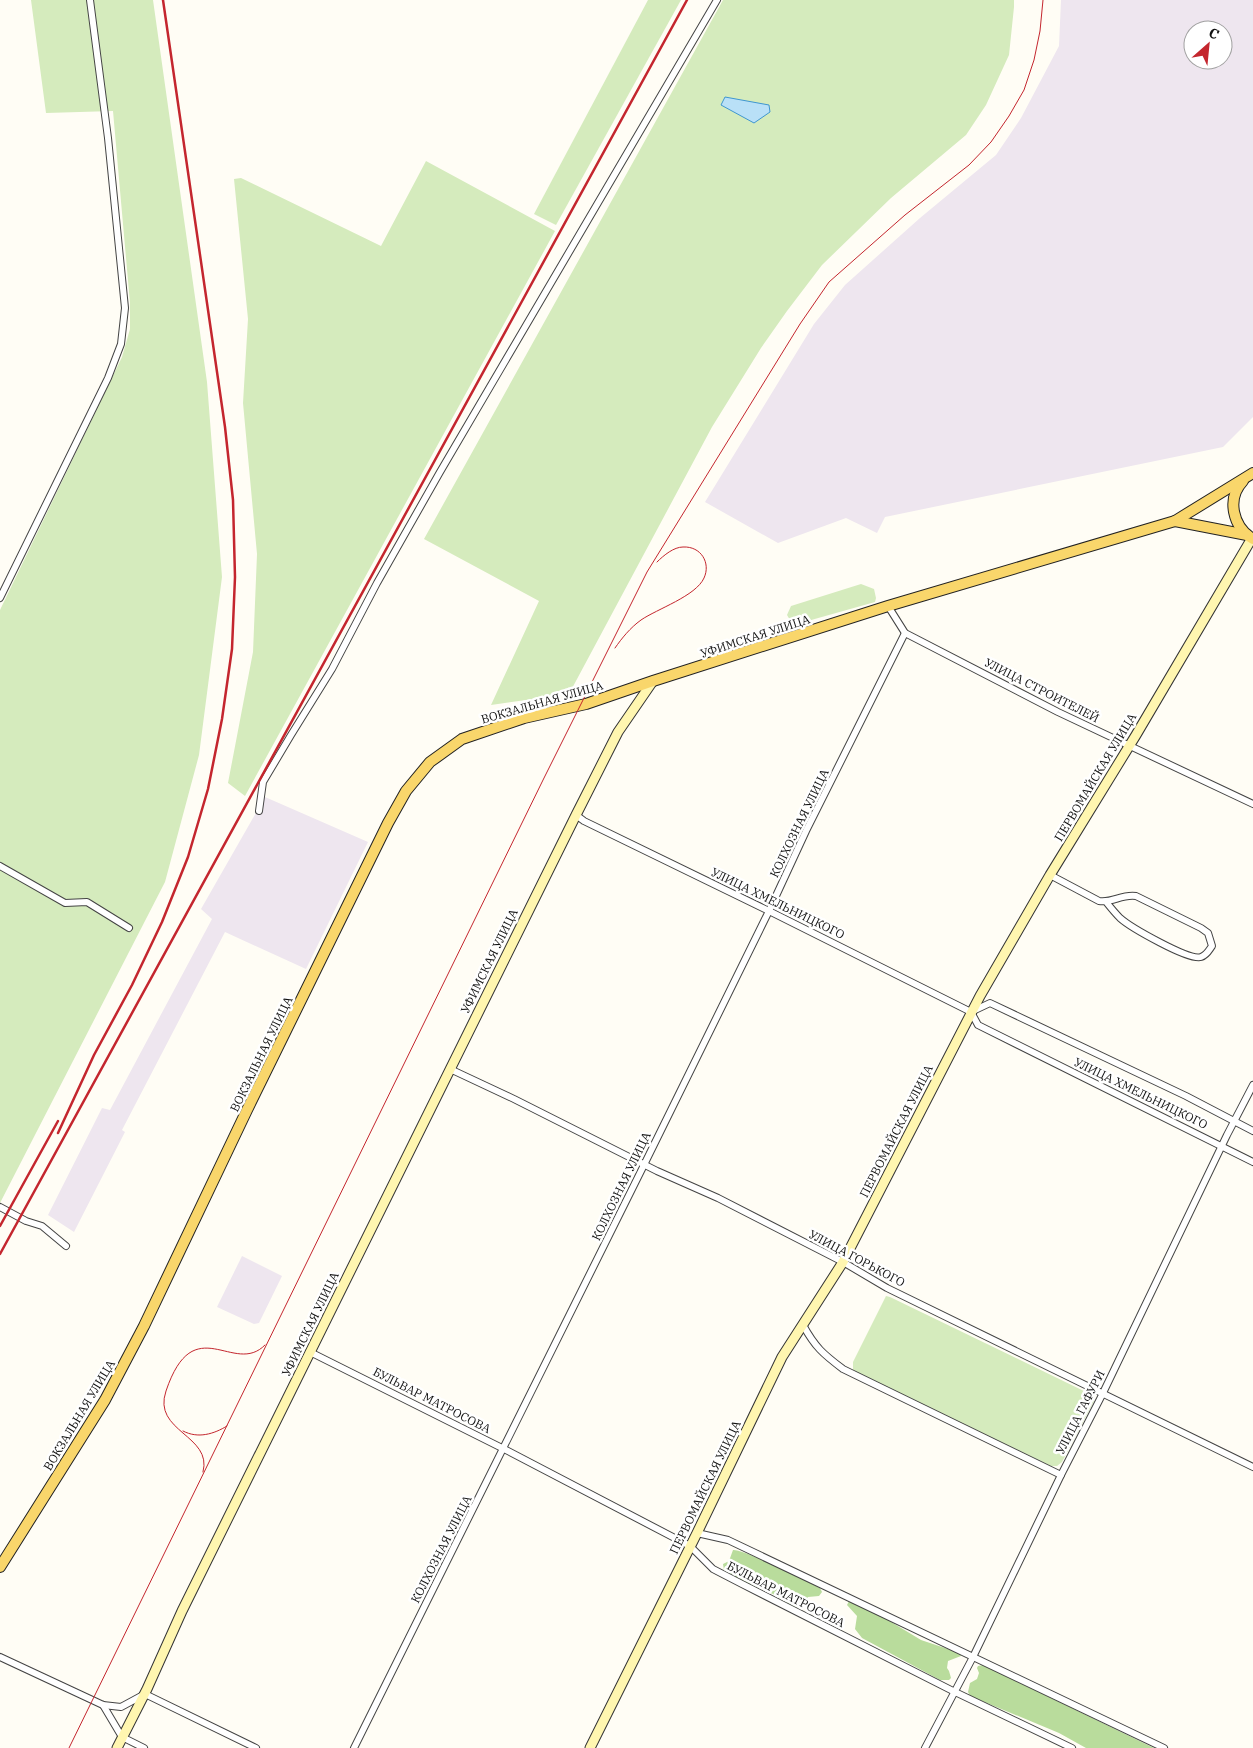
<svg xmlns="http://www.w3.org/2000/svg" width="1253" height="1748" viewBox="0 0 1253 1748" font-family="'IBM Plex Serif',serif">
<rect width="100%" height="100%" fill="#fffdf5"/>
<g fill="#eee6ef" fill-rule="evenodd">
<path d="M1061,0H1253V417L1223,447L885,517L877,533L846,518L778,543L705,502L814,324L845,285L920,218L996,155L1021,118L1059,46ZM1193,30H1223V60H1193Z"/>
<polygon points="265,797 368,842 306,969 225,932 122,1130 125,1132 74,1232 48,1215 102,1108 110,1110 212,919 201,909"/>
<polygon points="242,1256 282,1276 259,1323 254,1324 217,1307"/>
</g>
<g fill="#d5ebbd">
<polygon points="31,0 153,0 207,382 222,577 199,755 165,882 0,1203 0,610 122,357 130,329 130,303 113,111 46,113"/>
<polygon points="648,0 681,0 556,225 534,214"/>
<polygon points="723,0 1014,0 1014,7 1009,55 986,105 966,135 891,198 822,265 787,311 761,348 712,427 569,694 491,705 539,601 424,539"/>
<polygon points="426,161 555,231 245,796 228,783 253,652 257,554 243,403 248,319 234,179 241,178 381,246"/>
<polygon points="861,584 874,589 876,598 875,602 797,624 790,620 787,615 791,606"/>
<polygon points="886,1296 890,1297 1090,1394 1094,1401 1062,1462 1057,1466 1051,1466 853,1371 853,1362"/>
</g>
<g fill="#b9dc9c">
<path d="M733,1550C743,1549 807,1580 820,1588L822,1592L819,1596L808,1597L802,1607L796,1608L773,1594L746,1583L724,1570L723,1564L729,1561Z"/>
<polygon points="849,1601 873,1611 921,1640 960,1653 961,1656 948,1661 947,1668 949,1671 951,1678 949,1680 940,1680 862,1638 855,1629 857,1616 847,1605"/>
<polygon points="983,1665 1154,1748 1086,1748 1059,1733 970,1696 968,1692 970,1683 977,1679 979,1673 977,1668 978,1666"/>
</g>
<polygon fill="#b9e0f7" stroke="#3f96cf" points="725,97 769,105 770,112 754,123 721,105"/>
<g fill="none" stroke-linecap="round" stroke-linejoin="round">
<g stroke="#444" stroke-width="8">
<g id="street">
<polyline points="0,598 108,378 121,344 125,308 108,138 90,0"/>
<polyline points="888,606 905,633 1058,712 1253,804"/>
<polyline points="259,811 263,782 291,735 332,669 377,583 440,472 717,0"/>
<polyline points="576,815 584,821 769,911 971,1012 978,1025 1253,1162"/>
<polyline points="0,866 65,903 87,902 129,928"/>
<path d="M1050,875L1099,901C1113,903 1121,894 1136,896L1201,928L1208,933L1212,946C1209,950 1207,955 1201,957C1189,961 1130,927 1120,918C1115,913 1111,908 1107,903"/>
<polyline points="973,1011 990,1003 1186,1096 1253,1131"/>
<polyline points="450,1069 514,1099 657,1171 718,1198 843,1262 887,1288 1253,1467"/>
<polyline points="0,1207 26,1221 42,1226 66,1246"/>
<path d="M803,1325C815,1347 823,1354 843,1369L1061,1475"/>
<polyline points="310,1352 508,1451 690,1546 713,1569 742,1584 953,1691 1072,1748"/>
<polyline points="697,1533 728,1540 1164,1748"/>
<polyline points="0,1657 103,1705 121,1707 145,1694 256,1748"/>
<polyline points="103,1705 122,1737 144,1748"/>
<polyline points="354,1748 641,1171 769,911 806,831 905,633"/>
<polyline points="925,1748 973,1657 1061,1475 1102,1395 1227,1135 1253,1085"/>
</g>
</g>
<g stroke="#333" stroke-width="11">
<g id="secondary">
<polyline points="117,1748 147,1689 182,1611 576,815 618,732 653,681"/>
<polyline points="590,1748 697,1533 782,1357 843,1262 980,996 1050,875 1136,735 1252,538"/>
</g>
</g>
<g stroke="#222" stroke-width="12">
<g id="primary">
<path d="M1243,481C1226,499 1233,527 1253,539"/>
<polyline points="1175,521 1247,535"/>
<polyline points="0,1567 105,1400 144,1326 247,1110 388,823 406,791 430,762 462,739 524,718 586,704 653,681 888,606 1175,521 1253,473"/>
</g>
</g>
<use href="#street" stroke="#fff" stroke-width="6"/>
<use href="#secondary" stroke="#fff6b0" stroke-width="9"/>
<use href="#primary" stroke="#f9d66b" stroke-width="10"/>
<g stroke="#c4262e" stroke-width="1">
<path d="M615,648C622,638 630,628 641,620C657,609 696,596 704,578C711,563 701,546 683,547C674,547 664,555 657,562"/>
<path d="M183,1431C198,1439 214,1434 227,1426"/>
<path d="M203,1472C213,1435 152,1432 166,1391C194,1308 234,1377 265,1345"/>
<polyline points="69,1748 544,778 647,572 800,324 829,282 905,215 969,165 991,142 1009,116 1024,90 1034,60 1040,31 1043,0"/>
</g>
<g stroke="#c4262e" stroke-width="2.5">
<polyline points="58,1133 94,1055 132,985 162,922 188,857 208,789 222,719 232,649 235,577 233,500 225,427 163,0"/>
<polyline points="0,1226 58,1121"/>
<polyline points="0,1254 687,0"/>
</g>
</g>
<g text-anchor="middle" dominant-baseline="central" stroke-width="5" stroke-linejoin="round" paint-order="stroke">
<g font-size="12" fill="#111" stroke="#fff">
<text transform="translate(755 636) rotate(-18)">УФИМСКАЯ УЛИЦА</text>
<text transform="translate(1042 690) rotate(27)">УЛИЦА СТРОИТЕЛЕЙ</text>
<text transform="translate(542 702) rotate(-16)">ВОКЗАЛЬНАЯ УЛИЦА</text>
<text transform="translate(1095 777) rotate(-59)">ПЕРВОМАЙСКАЯ УЛИЦА</text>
<text transform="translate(799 823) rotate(-64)">КОЛХОЗНАЯ УЛИЦА</text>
<text transform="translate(778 903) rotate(26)">УЛИЦА ХМЕЛЬНИЦКОГО</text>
<text transform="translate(489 961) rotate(-64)">УФИМСКАЯ УЛИЦА</text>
<text transform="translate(261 1054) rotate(-64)">ВОКЗАЛЬНАЯ УЛИЦА</text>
<text transform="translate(1141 1093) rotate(26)">УЛИЦА ХМЕЛЬНИЦКОГО</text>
<text transform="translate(896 1131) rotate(-63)">ПЕРВОМАЙСКАЯ УЛИЦА</text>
<text transform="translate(621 1186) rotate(-64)">КОЛХОЗНАЯ УЛИЦА</text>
<text transform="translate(857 1258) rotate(28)">УЛИЦА ГОРЬКОГО</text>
<text transform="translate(310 1324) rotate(-64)">УФИМСКАЯ УЛИЦА</text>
<text transform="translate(432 1400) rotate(27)">БУЛЬВАР МАТРОСОВА</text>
<text transform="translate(1080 1412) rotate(-63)">УЛИЦА ГАФУРИ</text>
<text transform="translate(79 1415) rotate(-59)">ВОКЗАЛЬНАЯ УЛИЦА</text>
<text transform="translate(705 1487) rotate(-64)">ПЕРВОМАЙСКАЯ УЛИЦА</text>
<text transform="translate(441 1549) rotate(-63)">КОЛХОЗНАЯ УЛИЦА</text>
<text transform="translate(786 1594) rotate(27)">БУЛЬВАР МАТРОСОВА</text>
</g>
</g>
<g transform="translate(1208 45) rotate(27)"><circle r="24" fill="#ffffff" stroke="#a0a0a0"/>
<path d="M0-4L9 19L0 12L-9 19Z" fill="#c4262e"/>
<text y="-8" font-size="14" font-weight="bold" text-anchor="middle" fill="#111111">С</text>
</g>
</svg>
